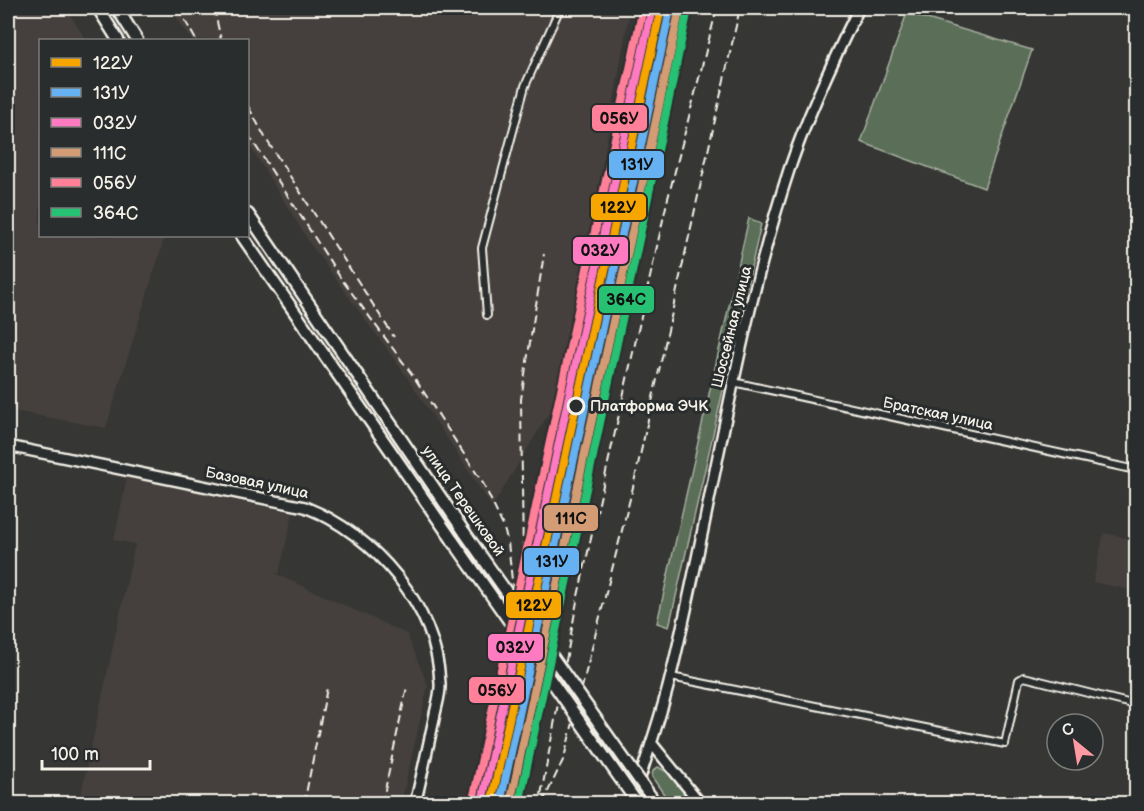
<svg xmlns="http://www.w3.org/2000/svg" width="1144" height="811" viewBox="0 0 1144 811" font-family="'Balsamiq Sans',sans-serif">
<rect width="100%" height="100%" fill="#363634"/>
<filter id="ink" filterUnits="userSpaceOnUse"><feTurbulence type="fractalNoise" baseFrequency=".0167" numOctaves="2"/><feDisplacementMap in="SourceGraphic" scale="12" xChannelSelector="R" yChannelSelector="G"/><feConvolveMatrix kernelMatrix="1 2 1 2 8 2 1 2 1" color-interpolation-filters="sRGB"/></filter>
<g filter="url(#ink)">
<g fill="#45403c">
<polygon points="8,8 66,8 86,40 40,40 40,236 165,236 106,428 8,410"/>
<polygon points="170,8 630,8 563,390 492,507 405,374 311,245 248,143 248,40 192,40"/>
<polygon points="127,477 293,513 279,573 274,573 407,634 428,686 401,803 79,803 135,544 114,540"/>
<polygon points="1136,519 1136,591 1093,582 1104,533 1132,539"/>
</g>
<g fill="#5a6e59" stroke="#a7b0a0" stroke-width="1.5">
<polygon points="907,13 1032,50 984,188 861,142"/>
<polygon points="749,218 761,224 669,627 657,623"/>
<polygon points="658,767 667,772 692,803 670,803 652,777 653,771"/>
</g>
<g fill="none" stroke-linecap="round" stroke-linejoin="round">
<g stroke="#f4f1e8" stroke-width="10">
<g id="street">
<polyline points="487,315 482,248 525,86 560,8"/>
<polyline points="733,382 1136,470"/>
<polyline points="671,677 1005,744 1019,680 1024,677 1136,705"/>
</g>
</g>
<g stroke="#f4f1e8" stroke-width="14">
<g id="secondary">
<path d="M8,446L305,507C374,534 437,606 440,683C441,694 436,707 434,719C428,747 422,775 415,804"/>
<polyline points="653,745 701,804"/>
<path d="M633,801C645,759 661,718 671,675C712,507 735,335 789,170C808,114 833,60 859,8"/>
</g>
</g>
<g stroke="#f4f1e8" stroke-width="15">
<g id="primary">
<polyline points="98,8 118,40"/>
<polyline points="117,8 137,40"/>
<polyline points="248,214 465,533"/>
<polyline points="242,236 453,541"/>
</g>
</g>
<use href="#street" stroke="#2a2d2e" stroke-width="6"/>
<use href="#secondary" stroke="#2a2d2e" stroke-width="9"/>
<use href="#primary" stroke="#2a2d2e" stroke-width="10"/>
<g stroke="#f4f1e8" stroke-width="2" stroke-dasharray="9 4.5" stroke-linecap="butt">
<polyline points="178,8 196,40"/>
<polyline points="214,8 221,40"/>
<polyline points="248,106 266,139 394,337"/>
<polyline points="248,134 340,277 414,377 484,485 503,526 508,542 513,590 497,712 479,804"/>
<polyline points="523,565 521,399 544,254"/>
<polyline points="515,624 649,8"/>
<polyline points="541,795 578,596 667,202 717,8"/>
<polyline points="304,804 327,688"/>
<polyline points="382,804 407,687"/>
<polyline points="542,804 564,758 633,487 740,8"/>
</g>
<g stroke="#f4f1e8" stroke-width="15" stroke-linecap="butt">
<g id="primary-bridge">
<polyline points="465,533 656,804"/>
<polyline points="453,541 638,804"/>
</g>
</g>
<use href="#primary-bridge" stroke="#2a2d2e" stroke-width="10"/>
<g stroke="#2a2d2e" stroke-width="12">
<polyline id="rail-1" points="491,804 661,8"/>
</g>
<g stroke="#2a2d2e" stroke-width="12">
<polyline id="rail-2" points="500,804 670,10"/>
</g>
<g stroke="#2a2d2e" stroke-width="12">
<polyline id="rail-3" points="482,802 652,8"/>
</g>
<g stroke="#2a2d2e" stroke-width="12">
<polyline id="rail-4" points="510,804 679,12"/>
</g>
<g stroke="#2a2d2e" stroke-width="12">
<polyline id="rail-5" points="473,800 643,8"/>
</g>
<g stroke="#2a2d2e" stroke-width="12">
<polyline id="rail-6" points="519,804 687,14"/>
</g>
<use href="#rail-1" stroke="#f7a600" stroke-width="8"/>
<use href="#rail-2" stroke="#66b1f2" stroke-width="8"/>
<use href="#rail-3" stroke="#fe7ac1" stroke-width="8"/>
<use href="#rail-4" stroke="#d39c74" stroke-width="8"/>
<use href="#rail-5" stroke="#ff8098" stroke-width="8"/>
<use href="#rail-6" stroke="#26c172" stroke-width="8"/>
</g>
</g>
<circle fill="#2a2d2e" stroke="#f4f1e8" stroke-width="3" cx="576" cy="406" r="8"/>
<g text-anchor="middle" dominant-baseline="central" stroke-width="6" stroke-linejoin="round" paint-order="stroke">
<g font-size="15" fill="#f4f1e8" stroke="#2a2d2e">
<text transform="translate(732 327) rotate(-76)">Шоссейная улица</text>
<text transform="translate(938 414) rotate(12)">Братская улица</text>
<text transform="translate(257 483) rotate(12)">Базовая улица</text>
<text transform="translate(463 501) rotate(55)">улица Терешковой</text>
</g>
<g font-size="15" font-weight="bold" fill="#f4f1e8" stroke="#2a2d2e" text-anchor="start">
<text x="590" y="406">Платформа ЭЧК</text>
</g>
</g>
<g stroke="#2a2d2e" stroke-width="2">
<rect x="591" y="104" width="57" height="28" rx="6" fill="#ff8098"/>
<rect x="608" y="150" width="57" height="29" rx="6" fill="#66b1f2"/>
<rect x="590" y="193" width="57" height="28" rx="6" fill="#f7a600"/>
<rect x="572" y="236" width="57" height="29" rx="6" fill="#fe7ac1"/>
<rect x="598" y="285" width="57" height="29" rx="6" fill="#26c172"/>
<rect x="543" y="504" width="56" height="28" rx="6" fill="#d39c74"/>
<rect x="523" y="547" width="57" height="29" rx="6" fill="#66b1f2"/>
<rect x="505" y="591" width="57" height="28" rx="6" fill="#f7a600"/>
<rect x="487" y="633" width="57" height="29" rx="6" fill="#fe7ac1"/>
<rect x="468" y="676" width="57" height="28" rx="6" fill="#ff8098"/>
</g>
<g font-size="16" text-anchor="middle" font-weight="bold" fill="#111">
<text x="619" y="124">056У</text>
<text x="637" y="170">131У</text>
<text x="618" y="213">122У</text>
<text x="600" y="256">032У</text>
<text x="626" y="305">364С</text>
<text x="571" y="524">111С</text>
<text x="552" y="567">131У</text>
<text x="534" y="611">122У</text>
<text x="515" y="653">032У</text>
<text x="497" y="696">056У</text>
</g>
<rect width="1144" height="811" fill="none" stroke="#2a2d2e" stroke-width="30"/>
<rect x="15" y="15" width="1114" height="781" fill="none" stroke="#f4f1e8" stroke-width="2" filter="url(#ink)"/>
<rect x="39" y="39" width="210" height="198" fill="#2a2d2e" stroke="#7b7b78" stroke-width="1.5"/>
<rect x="51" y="58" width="30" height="9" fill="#f7a600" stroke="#7b7b78" stroke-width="1.5"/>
<text x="93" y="69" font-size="18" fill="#f4f1e8">122У</text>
<rect x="51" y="88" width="30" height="9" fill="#66b1f2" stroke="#7b7b78" stroke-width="1.5"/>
<text x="93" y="99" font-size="18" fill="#f4f1e8">131У</text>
<rect x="51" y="118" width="30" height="9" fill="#fe7ac1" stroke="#7b7b78" stroke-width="1.5"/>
<text x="93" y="129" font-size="18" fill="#f4f1e8">032У</text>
<rect x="51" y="148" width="30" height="9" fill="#d39c74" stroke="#7b7b78" stroke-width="1.5"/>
<text x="93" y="159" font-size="18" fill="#f4f1e8">111С</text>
<rect x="51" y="178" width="30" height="9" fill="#ff8098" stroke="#7b7b78" stroke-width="1.5"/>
<text x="93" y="189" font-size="18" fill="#f4f1e8">056У</text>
<rect x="51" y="208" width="30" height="9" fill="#26c172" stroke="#7b7b78" stroke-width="1.5"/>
<text x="93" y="219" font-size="18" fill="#f4f1e8">364С</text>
<g transform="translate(1075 742) rotate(330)"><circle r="28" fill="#2a2d2e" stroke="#7b7b78" stroke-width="1.5"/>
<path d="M0-4.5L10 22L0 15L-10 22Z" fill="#ff9aa2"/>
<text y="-9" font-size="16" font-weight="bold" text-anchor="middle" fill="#f4f1e8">С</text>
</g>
<path d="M42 760v9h108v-9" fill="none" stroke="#f4f1e8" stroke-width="3"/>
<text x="51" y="760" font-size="18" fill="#f4f1e8" stroke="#2a2d2e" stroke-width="4.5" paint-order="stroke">100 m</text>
</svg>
